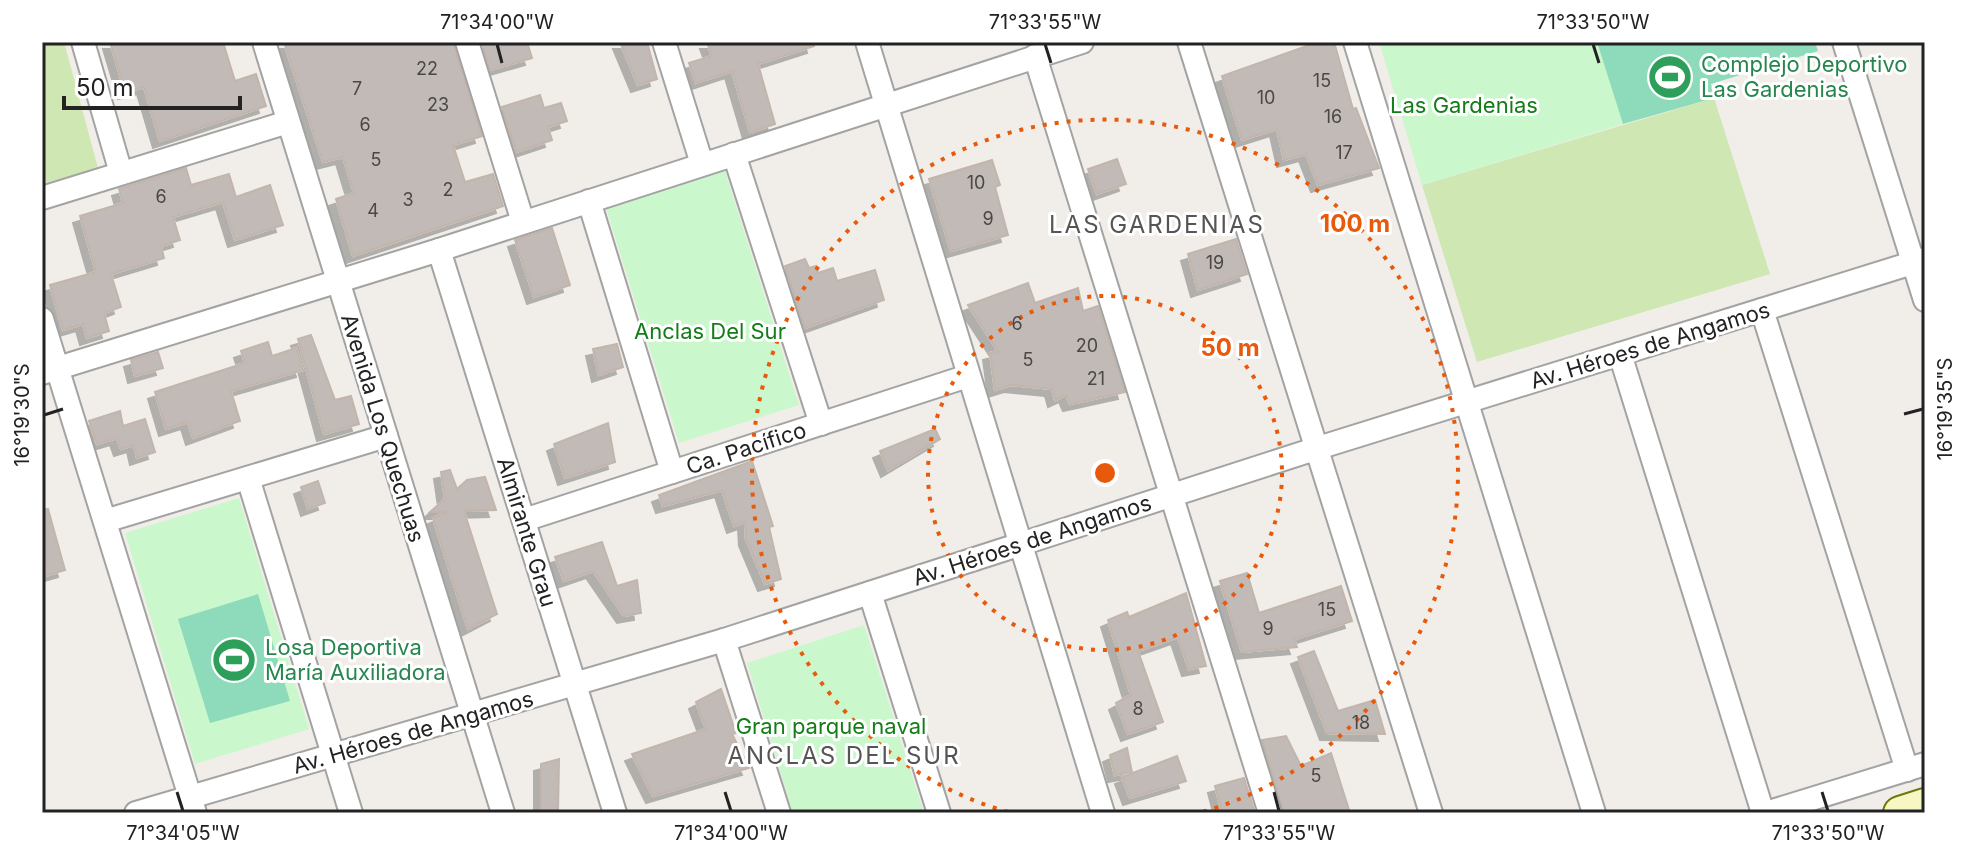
<svg xmlns="http://www.w3.org/2000/svg" width="1967" height="855" viewBox="0 0 1967 855" font-family="Inter,sans-serif">
<defs>
<filter id="shadow"><feDropShadow dx="-7" dy="7" stdDeviation="0" flood-color="#0004"/></filter>
</defs>
<rect width="100%" height="100%" fill="#f1eee9"/>
<g fill="#cfe8b3">
<polygon points="42,42 64,42 98,168 42,184"/>
<polygon points="1714,98 1770,274 1477,362 1422,185"/>
</g>
<g fill="#cbf7cd">
<polygon points="1379,42 1597,42 1623,124 1422,185"/>
<polygon points="725,171 799,405 679,443 606,208"/>
<polygon points="239,498 309,729 195,764 125,533"/>
<polygon points="864,625 924,813 793,813 747,663"/>
</g>
<g fill="#8ddbba">
<polygon points="1597,42 1815,42 1818,51 1711,84 1714,98 1623,124"/>
<polygon points="258,594 290,701 210,723 178,619"/>
</g>
<g fill="#c2bab6" stroke="#c2b5ac" stroke-width="2" filter="url(#shadow)">
<polygon points="110,42 223,42 235,81 256,74 266,106 160,141 144,87 125,92"/>
<polygon points="284,42 453,42 482,136 453,145 465,182 493,174 503,206 353,256 336,199 354,193 343,157 323,162"/>
<polygon points="482,42 527,42 532,58 490,70"/>
<polygon points="620,42 647,42 657,79 638,85"/>
<polygon points="707,42 813,42 814,46 758,64 775,124 750,132 732,71 696,83 689,63 712,56"/>
<polygon points="1318,42 1334,42 1353,109 1356,108 1379,168 1318,185 1306,154 1284,160 1277,129 1242,140 1222,76"/>
<polygon points="540,95 544,108 561,103 567,121 548,127 552,140 516,152 502,107"/>
<polygon points="1117,159 1126,184 1097,194 1088,169"/>
<polygon points="992,160 1000,185 995,187 1008,235 951,251 929,179"/>
<polygon points="186,168 191,185 229,174 236,197 270,185 283,225 235,240 223,202 173,217 180,240 161,246 164,258 111,274 121,307 104,313 109,331 87,338 83,324 63,330 50,285 96,272 80,216 123,203 119,189"/>
<polygon points="552,228 570,285 534,297 515,240"/>
<polygon points="1236,239 1247,274 1198,290 1188,254"/>
<polygon points="805,259 809,268 816,266 818,273 833,268 837,281 875,270 884,300 805,328 785,266"/>
<polygon points="1028,283 1035,303 1078,288 1083,311 1098,306 1125,392 1070,404 1066,395 1055,400 1052,389 1011,385 995,390 990,353 998,351 968,305"/>
<polygon points="311,335 335,400 351,396 359,424 324,434 298,339"/>
<polygon points="268,342 272,356 296,348 303,370 231,391 240,421 193,438 188,422 166,429 155,392 245,363 241,351"/>
<polygon points="617,344 623,367 599,375 593,349"/>
<polygon points="158,352 163,368 135,376 131,360"/>
<polygon points="120,411 123,426 145,419 155,452 137,458 134,445 121,449 117,438 97,444 89,421"/>
<polygon points="608,423 615,462 565,478 554,444"/>
<polygon points="935,429 940,439 888,470 880,451"/>
<polygon points="752,461 773,526 769,527 781,579 765,584 746,539 745,522 734,526 722,490 663,506 659,495"/>
<polygon points="450,470 457,489 467,480 485,477 496,510 464,511 497,614 468,629 433,518 447,512 430,512 445,499 441,472"/>
<polygon points="318,481 325,503 308,509 301,487"/>
<polygon points="48,509 65,570 42,577 42,510"/>
<polygon points="602,542 617,586 637,580 641,613 624,616 593,571 564,581 555,557"/>
<polygon points="1247,573 1259,613 1341,586 1352,621 1294,639 1297,647 1242,652 1220,581"/>
<polygon points="1186,593 1206,666 1189,669 1178,637 1138,651 1163,722 1128,734 1116,703 1131,695 1108,620 1127,612 1129,617"/>
<polygon points="1314,651 1338,711 1375,700 1385,734 1327,733 1298,657"/>
<polygon points="721,689 736,733 732,734 749,768 653,796 632,754 706,729 696,702"/>
<polygon points="1286,736 1301,766 1331,753 1350,813 1284,813 1262,740"/>
<polygon points="1127,748 1132,772 1115,775 1110,755"/>
<polygon points="1177,756 1186,781 1130,798 1122,777"/>
<polygon points="559,759 558,813 541,813 541,764"/>
<polygon points="1244,778 1255,813 1222,813 1215,786"/>
</g>
<g fill="none" stroke-linecap="round" stroke-linejoin="round">
<g stroke="#a3a3a3" stroke-width="26">
<g id="street">
<polyline points="83,42 121,173"/>
<polyline points="264,42 503,813"/>
<polyline points="467,42 523,222"/>
<polyline points="664,42 702,164"/>
<polyline points="867,42 1103,813"/>
<polyline points="1189,42 1431,813"/>
<polyline points="1355,42 1594,813"/>
<polyline points="1844,42 1925,300"/>
<polyline points="1035,56 1270,813"/>
<polyline points="734,154 821,424"/>
<polyline points="42,198 288,122"/>
<polyline points="589,201 672,472"/>
<polyline points="439,250 615,813"/>
<polyline points="1762,310 1907,770"/>
<polyline points="42,319 195,813"/>
<polyline points="1620,354 1763,813"/>
<polyline points="42,373 439,250 1082,42"/>
<polyline points="248,478 351,813"/>
<polyline points="524,520 968,376"/>
<polyline points="105,521 386,436"/>
<polyline points="870,593 939,813"/>
<polyline points="724,640 779,813"/>
<polyline points="136,813 724,640 1318,448 1925,259"/>
<polyline points="1766,813 1925,764"/>
</g>
</g>
<g stroke="#6f760c" stroke-width="36">
<polyline id="secondary" points="1900,813 1925,805"/>
</g>
<use href="#street" stroke="#fff" stroke-width="22"/>
<use href="#secondary" stroke="#f6f7c2" stroke-width="32"/>
</g>
<path fill="none" stroke="#222" stroke-width="3" d="M497,44L502,63M1045,44L1051,63M1593,44L1599,63M1904,414L1923,409M44,415L63,409M177,792L183,811M725,792L731,811M1274,792L1279,811M1822,792L1828,811"/>
<g fill="none" stroke="#e8590c" stroke-width="4" stroke-dasharray="4 8">
<circle cx="1105" cy="473" r="177"/>
<path d="M1008 812A353 353 0 1 1 1202 812"/>
</g>
<defs>
<g id="stadium-disc" transform="scale(2.3)"><circle r="9.5" fill="#2e9e5b" stroke="#fff"/><path d="M0-5a6.5 5 0 1 0 0 10a6.5 5 0 1 0 0-10ZM-3.5-1.8h7v3.6h-7Z" fill="#fff"/></g>
</defs>
<g fill-rule="evenodd">
<use href="#stadium-disc" x="1670" y="77"/>
<use href="#stadium-disc" x="234" y="660"/>
</g>
<g text-anchor="middle" dominant-baseline="central" stroke-width="6" stroke-linejoin="round" paint-order="stroke">
<g font-size="18" fill="#4a4847">
<text x="427" y="68">22</text>
<text x="1322" y="80">15</text>
<text x="357" y="88">7</text>
<text x="1266" y="97">10</text>
<text x="438" y="104">23</text>
<text x="1333" y="116">16</text>
<text x="365" y="124">6</text>
<text x="1344" y="152">17</text>
<text x="376" y="159">5</text>
<text x="976" y="182">10</text>
<text x="448" y="189">2</text>
<text x="161" y="196">6</text>
<text x="408" y="199">3</text>
<text x="373" y="210">4</text>
<text x="988" y="218">9</text>
<text x="1215" y="262">19</text>
<text x="1017" y="323">6</text>
<text x="1087" y="345">20</text>
<text x="1028" y="359">5</text>
<text x="1096" y="378">21</text>
<text x="1327" y="609">15</text>
<text x="1268" y="628">9</text>
<text x="1138" y="708">8</text>
<text x="1361" y="722">18</text>
<text x="1316" y="775">5</text>
</g>
<g font-size="22" fill="#27864d" stroke="#fff" text-anchor="start">
<text x="1701" y="64">Complejo Deportivo<tspan x="1701" dy="25">Las Gardenias</tspan></text>
<text x="265" y="647">Losa Deportiva<tspan x="265" dy="25">María Auxiliadora</tspan></text>
</g>
<g font-size="22" fill="#137d17" stroke="#fff">
<text x="1464" y="105">Las Gardenias</text>
<text x="710" y="331">Anclas Del Sur</text>
<text x="831" y="726">Gran parque naval</text>
</g>
<g font-size="22" fill="#222" stroke="#fff">
<text transform="translate(1650 345) rotate(-17)">Av. Héroes de Angamos</text>
<text transform="translate(383 428) rotate(73)">Avenida Los Quechuas</text>
<text transform="translate(746 448) rotate(-18)">Ca. Pacífico</text>
<text transform="translate(527 532) rotate(73)">Almirante Grau</text>
<text transform="translate(1032 540) rotate(-18)">Av. Héroes de Angamos</text>
<text transform="translate(413 732) rotate(-16)">Av. Héroes de Angamos</text>
</g>
<g font-size="24" letter-spacing="2" fill="#555" stroke="#fff">
<text x="1157" y="224">LAS GARDENIAS</text>
<text x="844" y="755">ANCLAS DEL SUR</text>
</g>
</g>
<circle cx="1105" cy="473" r="12" fill="#e8590c" stroke="#fff" stroke-width="4"/>
<g font-size="24" text-anchor="middle" font-weight="bold" fill="#e8590c" stroke="#fff" stroke-width="6" stroke-linejoin="round" paint-order="stroke">
<text x="1355" y="232">100 m</text>
<text x="1230" y="356">50 m</text>
</g>
<rect width="1967" height="855" fill="none" stroke="#ffffff" stroke-width="88"/>
<path d="M64 96v12h176v-12" fill="none" stroke="#222222" stroke-width="4"/>
<text x="76" y="96" font-size="24" fill="#222222" stroke="#ffffff" stroke-width="6" paint-order="stroke">50 m</text>
<rect x="44" y="44" width="1879" height="767" fill="none" stroke="#222" stroke-width="3"/>
<g font-size="20" text-anchor="middle" fill="#222">
<text x="497" y="29">71°34'00"W</text>
<text x="1045" y="29">71°33'55"W</text>
<text x="1593" y="29">71°33'50"W</text>
<text transform="translate(1945 409) rotate(-90)" y="7">16°19'35"S</text>
<text transform="translate(22 415) rotate(-90)" y="7">16°19'30"S</text>
<text x="183" y="840">71°34'05"W</text>
<text x="731" y="840">71°34'00"W</text>
<text x="1279" y="840">71°33'55"W</text>
<text x="1828" y="840">71°33'50"W</text>
</g>
</svg>
